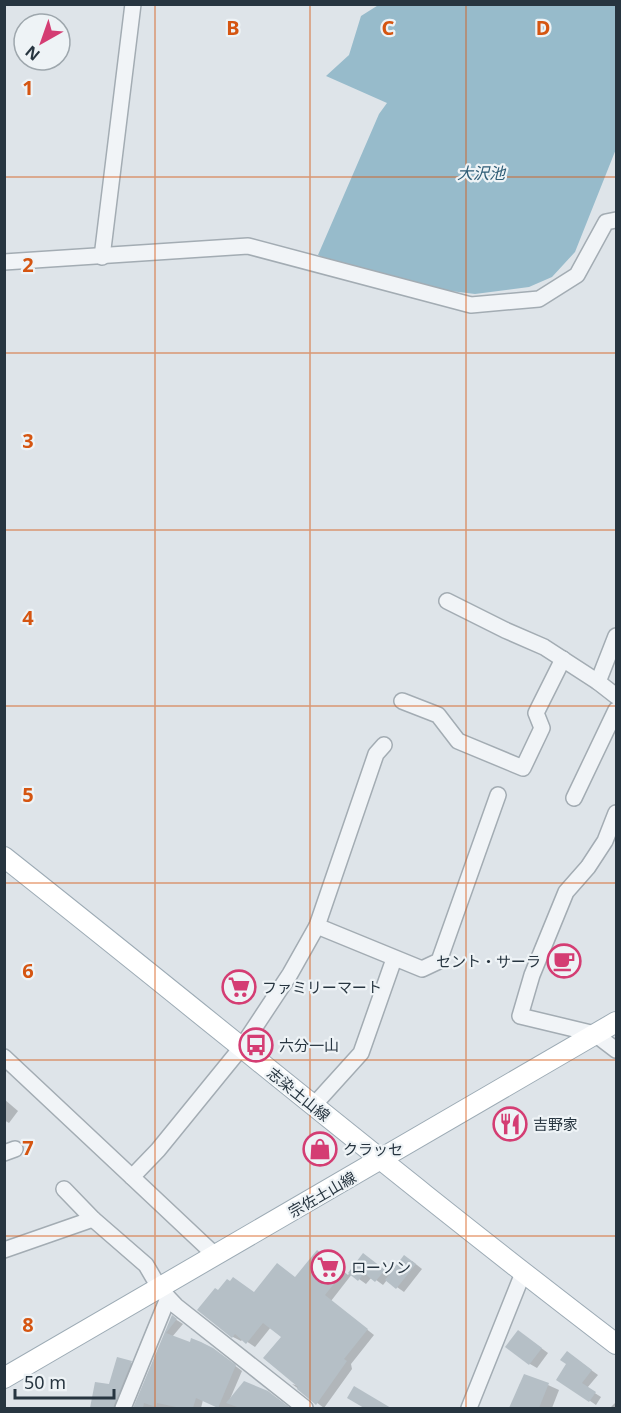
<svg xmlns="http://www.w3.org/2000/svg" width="621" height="1413" viewBox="0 0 621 1413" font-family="'Noto Sans','Noto Sans JP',sans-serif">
<rect width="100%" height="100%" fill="#dee4e9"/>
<polygon fill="#97bbcb" points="380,4 616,5 616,149 575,252 552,277 529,287 475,294 418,287 332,262 318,255 379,114 387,103 326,76 349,55 361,16"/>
<g fill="#0003">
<polygon points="4,1099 18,1111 9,1123 4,1120"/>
<polygon points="364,1255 391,1275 412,1261 422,1269 404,1292 387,1280 383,1285 372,1277 366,1284 352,1274 331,1301 374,1335 351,1364 352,1369 324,1408 292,1384 299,1386 283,1337 271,1327 255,1347 243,1339 241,1341 233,1337 199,1310 219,1291 255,1294 296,1278 325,1256 348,1275"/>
<polygon points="172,1317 183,1324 172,1337 220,1354 242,1371 230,1399 275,1397 290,1408 221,1408 203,1400 201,1408 134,1408"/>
<polygon points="525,1336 548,1353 537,1368 530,1364"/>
<polygon points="568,1353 598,1375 587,1388 601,1397 596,1405 558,1379 568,1364"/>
<polygon points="131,1363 138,1366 122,1408 91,1408 96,1383 110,1386"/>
<polygon points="520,1384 548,1385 559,1390 552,1408 511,1408"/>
<polygon points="615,1403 616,1408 610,1408"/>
</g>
<g fill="#b5bfc6">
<polygon points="317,1250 344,1271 325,1295 368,1329 344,1359 347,1361 316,1405 297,1389 298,1387 263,1358 281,1337 263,1323 246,1344 235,1334 232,1338 197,1310 215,1288 218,1290 227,1279 230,1281 233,1277 254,1292 277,1263 295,1277"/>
<polygon points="363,1253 385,1270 375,1282 364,1273 358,1281 348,1273"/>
<polygon points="404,1255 416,1264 396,1289 385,1280"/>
<polygon points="172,1315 177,1319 166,1333 190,1342 191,1338 201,1342 213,1348 236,1365 218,1408 196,1398 193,1408 181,1408 157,1403 156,1407 144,1403 143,1408 133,1408"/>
<polygon points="518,1330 542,1348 529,1365 505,1347"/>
<polygon points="567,1351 592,1370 582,1383 596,1392 589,1402 556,1380 566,1364 560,1360"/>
<polygon points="117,1357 132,1361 113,1408 90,1408 95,1382 109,1384"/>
<polygon points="524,1374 549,1383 539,1408 509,1408"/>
<polygon points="244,1381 268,1391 290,1408 240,1408 226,1403"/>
<polygon points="354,1386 391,1408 364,1408 347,1398"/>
</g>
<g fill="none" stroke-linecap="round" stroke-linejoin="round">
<g stroke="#a3acb3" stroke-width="18">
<g id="minor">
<polyline points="102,257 133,4"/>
<polyline points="4,262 248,246 471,305 539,299 577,275 606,222 616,220"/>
<polyline points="447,601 505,630 544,647 598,682"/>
<polyline points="616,636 598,682 616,696"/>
<polyline points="402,701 438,715 458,741 523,768 542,728 536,713 563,659"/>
<polyline points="574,798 616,710"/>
<polyline points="616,813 605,841 588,867 566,892 532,975 520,1016 595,1034 616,1050"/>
<polyline points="317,926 422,969 439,961 498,795"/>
<polyline points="4,1057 132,1177 158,1150 241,1048 290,974 317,926 376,754 384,745"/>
<polyline points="314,1105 361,1053 394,959"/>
<polyline points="4,1153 15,1149"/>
<polyline points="132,1177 216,1256"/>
<polyline points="64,1189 93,1219 146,1265 160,1289 176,1306 305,1408"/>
<polyline points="4,1250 93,1219"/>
<polyline points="123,1408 168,1298"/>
<polyline points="469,1408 523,1273"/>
</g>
</g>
<g stroke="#9dabb5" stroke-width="22">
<g id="major">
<path d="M4,857C209,1019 409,1186 616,1344"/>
<polyline points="4,1378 616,1022"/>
</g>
</g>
<use href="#minor" stroke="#f1f4f7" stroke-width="15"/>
<use href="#major" stroke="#fff" stroke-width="20"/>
</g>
<path fill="none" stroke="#d55511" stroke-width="1.5" stroke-opacity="0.55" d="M155,4V1408M310,4V1408M466,4V1408M4,177H616M4,353H616M4,530H616M4,706H616M4,883H616M4,1060H616M4,1236H616"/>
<defs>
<g id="cafe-ring" transform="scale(1.725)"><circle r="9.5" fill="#eef3f6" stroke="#d43d73" stroke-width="1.5"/><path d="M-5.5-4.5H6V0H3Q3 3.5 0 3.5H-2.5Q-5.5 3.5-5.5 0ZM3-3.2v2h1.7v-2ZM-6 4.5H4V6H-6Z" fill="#d43d73"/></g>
<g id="supermarket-ring" transform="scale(1.725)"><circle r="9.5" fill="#eef3f6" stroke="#d43d73" stroke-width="1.5"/><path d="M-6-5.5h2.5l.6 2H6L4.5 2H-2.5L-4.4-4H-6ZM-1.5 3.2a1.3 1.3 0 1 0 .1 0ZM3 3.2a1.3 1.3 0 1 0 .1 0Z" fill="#d43d73"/></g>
<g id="bus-ring" transform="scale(1.725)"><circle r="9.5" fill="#eef3f6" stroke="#d43d73" stroke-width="1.5"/><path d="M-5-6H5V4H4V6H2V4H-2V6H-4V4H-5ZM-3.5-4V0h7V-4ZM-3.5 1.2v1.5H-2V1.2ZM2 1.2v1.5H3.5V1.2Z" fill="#d43d73"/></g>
<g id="restaurant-ring" transform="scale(1.725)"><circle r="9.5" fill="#eef3f6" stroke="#d43d73" stroke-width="1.5"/><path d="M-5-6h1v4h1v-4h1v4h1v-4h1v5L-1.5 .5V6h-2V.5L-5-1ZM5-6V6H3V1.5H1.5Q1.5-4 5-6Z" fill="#d43d73"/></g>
<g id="shop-ring" transform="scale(1.725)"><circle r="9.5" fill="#eef3f6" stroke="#d43d73" stroke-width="1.5"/><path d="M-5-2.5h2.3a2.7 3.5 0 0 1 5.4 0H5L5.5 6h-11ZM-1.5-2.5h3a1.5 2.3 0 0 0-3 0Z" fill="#d43d73"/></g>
</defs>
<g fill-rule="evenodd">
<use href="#cafe-ring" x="564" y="961"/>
<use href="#supermarket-ring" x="239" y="987"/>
<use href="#bus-ring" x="256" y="1045"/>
<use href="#restaurant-ring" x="510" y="1124"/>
<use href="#shop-ring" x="320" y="1149"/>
<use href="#supermarket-ring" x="328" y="1267"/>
</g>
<g text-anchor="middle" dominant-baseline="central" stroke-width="4.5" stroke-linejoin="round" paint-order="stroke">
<g font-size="15" fill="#273540" stroke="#eef3f6" text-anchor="start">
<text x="541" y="961" text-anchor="end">セント・サーラ</text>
<text x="262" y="987">ファミリーマート</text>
<text x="279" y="1045">六分一山</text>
<text x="533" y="1124">吉野家</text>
<text x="343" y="1149">クラッセ</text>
<text x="351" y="1267">ローソン</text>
</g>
<g font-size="15" fill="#273540" stroke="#eef3f6">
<text transform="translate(299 1094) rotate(39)">志染土山線</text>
<text transform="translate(322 1194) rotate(-30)">宗佐土山線</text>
</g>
<g font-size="16" font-style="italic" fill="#2f5d76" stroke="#eef3f6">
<text x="481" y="173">大沢池</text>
</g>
</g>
<g font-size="20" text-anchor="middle" font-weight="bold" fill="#d55511" stroke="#eef3f6" stroke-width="4.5" stroke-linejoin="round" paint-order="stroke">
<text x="233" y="35">B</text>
<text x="388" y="35">C</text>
<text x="543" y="35">D</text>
<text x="28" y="95">1</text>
<text x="28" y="272">2</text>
<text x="28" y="448">3</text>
<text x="28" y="625">4</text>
<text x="28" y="802">5</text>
<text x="28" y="978">6</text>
<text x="28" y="1155">7</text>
<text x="28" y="1332">8</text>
</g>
<rect width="621" height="1413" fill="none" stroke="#273540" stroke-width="12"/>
<g transform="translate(42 42) rotate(220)"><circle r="28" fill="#eef3f6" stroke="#9ea7ad" stroke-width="1.5"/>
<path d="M0-4.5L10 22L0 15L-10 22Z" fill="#d43d73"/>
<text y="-9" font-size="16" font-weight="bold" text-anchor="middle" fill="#273540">N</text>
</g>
<path d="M15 1389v9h99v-9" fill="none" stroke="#273540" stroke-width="3"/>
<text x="24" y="1389" font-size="18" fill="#273540" stroke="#eef3f6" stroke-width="4.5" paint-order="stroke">50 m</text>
</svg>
